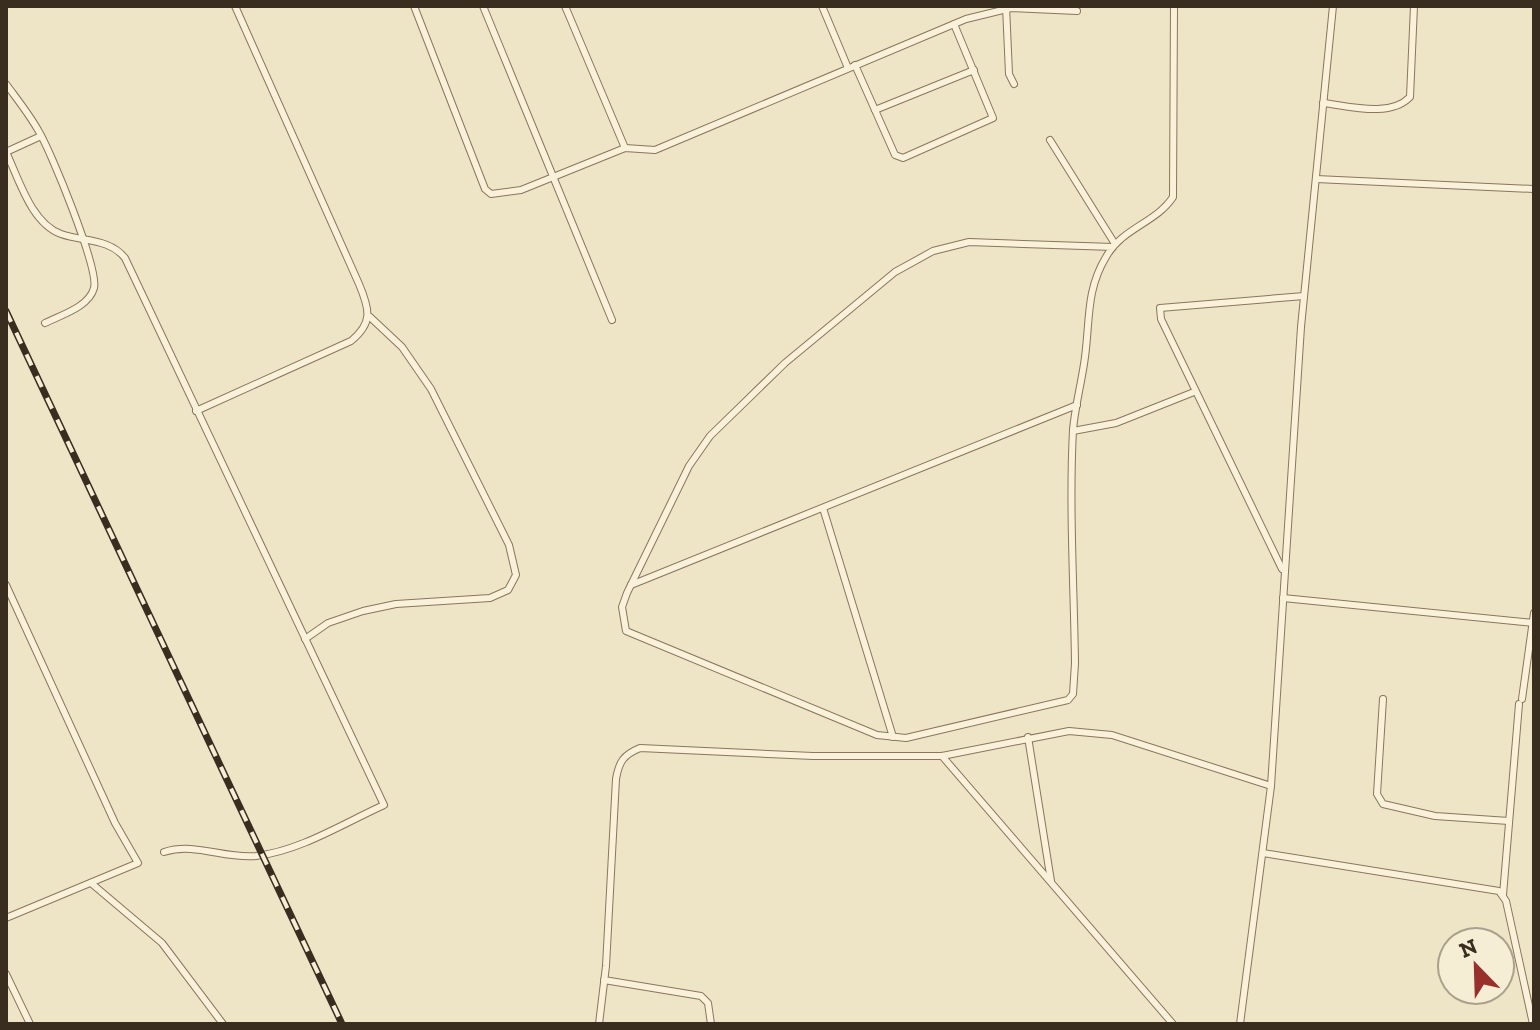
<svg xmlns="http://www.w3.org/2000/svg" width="1540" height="1030" viewBox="0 0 1540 1030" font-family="'Zilla Slab',serif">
<rect width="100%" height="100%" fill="#eee4c6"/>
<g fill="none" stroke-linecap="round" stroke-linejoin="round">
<g stroke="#89765c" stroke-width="8">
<g id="service">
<polyline points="414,6 485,189 491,194 521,190 625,148 655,150 966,19 1011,8 1077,11"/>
<polyline points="483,6 612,320"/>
<polyline points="565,6 625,148"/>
<polyline points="822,6 848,68"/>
<polyline points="1006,6 1009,74 1014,84"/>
<polyline points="855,65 895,155 903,158 993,118 954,24"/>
<path d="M6,84C17,99 29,114 38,130C51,151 99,269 94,288C89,307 61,315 45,323"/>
<path d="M1323,103C1349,106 1390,118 1410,97L1414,6"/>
<polyline points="875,110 974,70"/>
<polyline points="1050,140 1115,244"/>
<path d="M6,152C19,179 31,223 61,234C83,242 109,238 125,258L384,805C344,823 300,851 256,856C223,859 196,842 164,852"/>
<polyline points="6,152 41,136"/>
<polyline points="1316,179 1534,189"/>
<path d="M1113,247L969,242L933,251L895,272L785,363L710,436L689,466L627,593L622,607L626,631L877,735L906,738L1068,700L1073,694L1075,663C1074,586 1069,507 1073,430C1075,406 1082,381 1085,357C1090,320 1086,290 1106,257C1122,228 1156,223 1173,197L1174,6"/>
<path d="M196,411L351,341C373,323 370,310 359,284L235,6"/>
<polyline points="1073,431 1116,423 1194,392"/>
<polyline points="823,508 893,737"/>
<polyline points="1282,569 1161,319 1160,308 1304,296"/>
<polyline points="6,585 115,823 138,863 6,918"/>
<polyline points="631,585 1077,405"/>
<polyline points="1283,598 1534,623"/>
<polyline points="305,639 328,623 363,611 396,604 490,598 508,590 516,575 509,545 431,389 402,347 370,317"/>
<polyline points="1383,699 1377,794 1383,804 1435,816 1509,821"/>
<polyline points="1522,699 1534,613"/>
<polyline points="1028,737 1051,881"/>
<polyline points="942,756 1173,1024"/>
<polyline points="1263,853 1499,891 1506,901 1533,1024"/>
<polyline points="91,883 162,943 223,1024"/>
<polyline points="1503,895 1519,704"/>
<polyline points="6,974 30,1024"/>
<polyline points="604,980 701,996 708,1003 711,1024"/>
<path d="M599,1024L606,966L616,779C619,762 623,755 640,748L813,756H942L1069,731L1112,735L1271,786"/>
<polyline points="1240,1024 1271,786 1301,327 1333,6"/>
</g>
</g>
<use href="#service" stroke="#f9f1d9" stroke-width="6"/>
<g stroke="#392d1f" stroke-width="7">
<polyline id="rail" points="6,311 342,1024"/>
</g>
<use href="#rail" stroke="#f5eed5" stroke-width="4" stroke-dasharray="12" stroke-linecap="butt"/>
</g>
<rect width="1540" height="1030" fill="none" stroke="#392d1f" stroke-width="16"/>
<g transform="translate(1476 966) rotate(337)"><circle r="38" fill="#f5eed5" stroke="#aaa18c" stroke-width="2"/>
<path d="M0-6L14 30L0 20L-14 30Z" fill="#98312c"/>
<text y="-12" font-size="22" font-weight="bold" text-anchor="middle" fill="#392d1f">N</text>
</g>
</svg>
